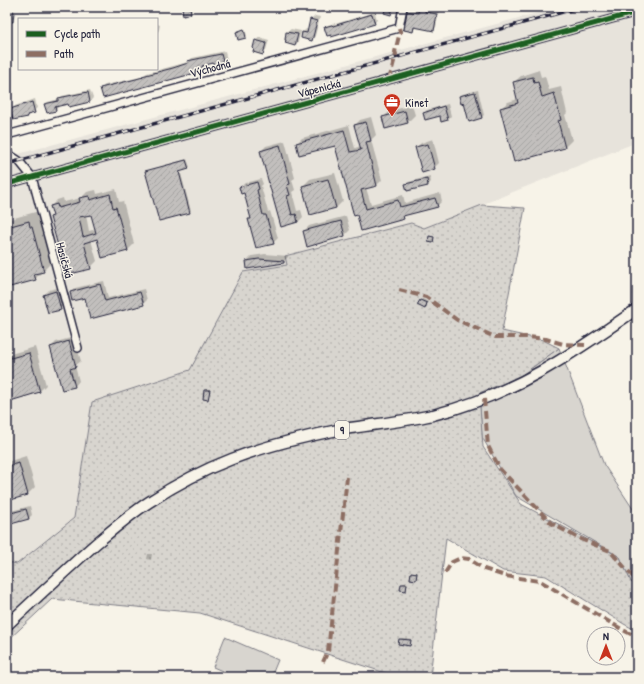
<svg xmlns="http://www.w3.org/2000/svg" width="644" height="684" viewBox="0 0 644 684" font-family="'Patrick Hand',sans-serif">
<defs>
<pattern id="garden-dots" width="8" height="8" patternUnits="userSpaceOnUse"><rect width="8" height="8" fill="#d8d5cf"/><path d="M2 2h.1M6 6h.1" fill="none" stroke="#b9b7b3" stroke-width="1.8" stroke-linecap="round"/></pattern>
<pattern id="building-hatch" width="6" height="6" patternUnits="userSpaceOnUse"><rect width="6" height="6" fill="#c2bfbd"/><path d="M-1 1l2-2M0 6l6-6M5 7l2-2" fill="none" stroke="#a6a4a3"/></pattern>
</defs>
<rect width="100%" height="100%" fill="#f7f3e8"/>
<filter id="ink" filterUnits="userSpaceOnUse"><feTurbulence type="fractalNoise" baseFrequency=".025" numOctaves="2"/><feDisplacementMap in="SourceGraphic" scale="8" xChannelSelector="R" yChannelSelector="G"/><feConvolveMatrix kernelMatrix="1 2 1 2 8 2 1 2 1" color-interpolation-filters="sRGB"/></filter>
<g filter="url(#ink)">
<polygon fill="#e7e3db" points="559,7 637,7 637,142 424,228 411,223 285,256 287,265 243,272 190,370 92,402 74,518 17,564 7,562 7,157"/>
<g fill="#d8d5cf" stroke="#7d7c85">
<polygon points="559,348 604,465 637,515 637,585 631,582 620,557 516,496 482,437 479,393 519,377"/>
<polygon points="225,637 278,660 271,677 236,677 213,667"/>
</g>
<polygon fill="url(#garden-dots)" stroke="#7d7c85" points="482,205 525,208 502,331 543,340 559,348 519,377 479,393 483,447 521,504 620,557 631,582 637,585 637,631 624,624 546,576 503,571 446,538 430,677 398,677 200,613 52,599 7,641 7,562 17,564 74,518 92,402 190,370 243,272 287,265 285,256 411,223 424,228"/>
<g fill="#0003" fill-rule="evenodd">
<polygon points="7,7 11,7 11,10 15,11 12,21 7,20"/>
<polygon points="183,7 194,7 192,8 192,12 190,14"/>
<polygon points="380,7 394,7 390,14 386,9"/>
<polygon points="420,7 428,7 427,9 439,11 436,27 433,30 416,27 413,31 408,12 411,9 420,11"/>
<polygon points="375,12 377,20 374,23 325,27 328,25 335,23 335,24"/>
<polygon points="315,16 320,17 315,36 312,40 302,37 303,32 306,29 309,30 311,20"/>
<polygon points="157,24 160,25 159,30 157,33"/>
<polygon points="245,29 247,36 246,37 237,32"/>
<polygon points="291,29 301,31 298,42 295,45 286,39 287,32"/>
<polygon points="259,37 269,40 266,50 263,53 256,41"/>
<polygon points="225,51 227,61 224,64 214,62 205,64 206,67 203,70 101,88 105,85 141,77 147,73 188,62 192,58"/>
<polygon points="539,70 541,77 545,76 549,90 561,87 567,113 565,115 572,140 565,147 515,161 501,108 508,102 518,99 514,82 521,76"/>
<polygon points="90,90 93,98 90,101 69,105 69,103 58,105 58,107 56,110 45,104 48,102 59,99 62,96"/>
<polygon points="478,90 484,115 482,117 460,97 463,94"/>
<polygon points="35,99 37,108 27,116 11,109 15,106"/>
<polygon points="448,104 451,116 448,119 440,114 424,113 427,110"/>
<polygon points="412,105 415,115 408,122 383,118 390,111"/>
<polygon points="371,117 376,135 371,140 382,180 377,185 366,188 371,204 403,195 405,203 440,193 442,201 437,206 407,214 403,218 362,229 335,144 297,143 302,138 349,125 355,148 361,146 355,125 360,120"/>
<polygon points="433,139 439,163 434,168 416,148 421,143"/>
<polygon points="285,141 295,178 292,180 295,190 292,192 297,211 301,210 303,217 298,222 282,226 261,151 266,146"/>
<polygon points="187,159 190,167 180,170 191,211 160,220 146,171"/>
<polygon points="335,173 343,201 336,208 303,186 310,179"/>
<polygon points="430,176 431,182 428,185 408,190 406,185 409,182"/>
<polygon points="261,179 263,184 261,186 268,212 270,211 278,238 273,243 249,220 251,218 244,192 240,187 245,183"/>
<path d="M116,189L119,202L123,201L134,244L127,251L98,238L91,240L97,261L90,268L51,217L54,215L51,206L57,200L63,198L64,202L81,198L87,192L96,190L97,194ZM91,214L96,229L89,231L86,215Z"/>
<polygon points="39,211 54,260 35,279 7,278 7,220"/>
<polygon points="346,216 350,230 345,235 304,231 309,226"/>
<polygon points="265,254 288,256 288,257 283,262 247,261 252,256"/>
<polygon points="104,281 108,298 144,289 147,300 143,304 91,318 85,297 71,292 75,288"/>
<polygon points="61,287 65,304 60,309 44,295 49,290"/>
<polygon points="422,299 428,302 426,307 418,305"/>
<polygon points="74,337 81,361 75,366 79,381 75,386 51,347 56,342"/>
<polygon points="35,347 46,385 39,392 7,401 7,355"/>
<polygon points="206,389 210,389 208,399 205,390"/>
<polygon points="26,456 35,487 28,494 7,500 7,462"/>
<polygon points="30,506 32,515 29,518 7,524 7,512"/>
<polygon points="148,554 152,554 151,560 147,559"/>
<polygon points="413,572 418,572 416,579 412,573"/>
<polygon points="403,583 408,583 406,589 401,589"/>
<polygon points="402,638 411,639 411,643 410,645 400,639"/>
</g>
<g fill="url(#building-hatch)" stroke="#22223b" fill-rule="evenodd">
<polygon points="182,7 190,7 191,14 183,16"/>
<polygon points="386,7 393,7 391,15 384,13"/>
<polygon points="419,7 426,7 425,12 437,14 434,31 414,27 413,32 404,30 407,11 418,13"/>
<polygon points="7,11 14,12 13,22 7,21"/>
<polygon points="372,14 375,24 331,37 331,35 327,36 324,27 332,25 333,26"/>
<polygon points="310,19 317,21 312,41 301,38 302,32 307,33"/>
<polygon points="244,29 246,38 238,40 236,32"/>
<polygon points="286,32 298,34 295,46 285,43 286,40 285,40"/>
<polygon points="255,40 266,43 263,55 253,52 254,49 253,48"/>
<polygon points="221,54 224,65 214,68 213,63 202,66 203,71 103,98 100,88 136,79 143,77 142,76 173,68 188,63 187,61"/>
<polygon points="533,77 534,83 538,82 542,97 554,93 561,120 558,121 565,148 514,162 500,108 518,103 513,82"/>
<polygon points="88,92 90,102 69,107 68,104 55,107 56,111 47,113 44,104 58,101 58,98"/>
<polygon points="475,92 482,118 469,122 464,103 461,104 459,96"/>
<polygon points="32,102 35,113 27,115 28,117 13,120 10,109"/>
<polygon points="444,106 448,120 441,122 440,116 425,120 423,113"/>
<polygon points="405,111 408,123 385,129 382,117"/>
<polygon points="366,122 371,141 366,142 377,186 361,190 366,209 398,200 400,207 435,198 438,207 403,216 404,219 361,231 357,215 354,216 335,146 299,155 296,143 344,130 350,152 361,150 354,125"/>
<polygon points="428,144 435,169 422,173 415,147"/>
<polygon points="280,145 290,184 287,185 290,195 287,196 292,215 296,214 298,222 281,227 260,151"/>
<polygon points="186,160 189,169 179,172 190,213 159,221 145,171"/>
<polygon points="328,179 336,208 310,215 302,186"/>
<polygon points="427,179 428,186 407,191 405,184"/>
<polygon points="257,182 259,189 257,190 263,215 266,215 274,244 256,248 248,219 251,219 244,193 241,194 239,187"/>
<path d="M110,194L113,208L116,207L128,251L102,258L97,239L84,243L91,269L66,275L50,217L53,216L50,206L57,204L58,208L80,202L79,198L89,196L90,200ZM91,215L96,233L83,237L79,217Z"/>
<polygon points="29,221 30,227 32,227 44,272 34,274 36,280 10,287 8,279 7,279 7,227"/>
<polygon points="341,221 345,236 307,247 303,231"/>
<polygon points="429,236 434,237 433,243 428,242"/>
<polygon points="259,259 284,261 284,263 247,269 246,261"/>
<polygon points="100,284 105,301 140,292 144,305 90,319 85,298 72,301 70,292"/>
<polygon points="56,291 61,310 48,313 43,295"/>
<polygon points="420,300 427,303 425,309 417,305"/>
<polygon points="69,341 76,367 70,369 75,387 62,390 50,347"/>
<polygon points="29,353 40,392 7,402 7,359"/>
<polygon points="204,390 210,390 208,400 203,399"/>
<polygon points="19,463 28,495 7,501 7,466"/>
<polygon points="26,509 29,519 7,525 7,514"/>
<polygon points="411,572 417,573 416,580 410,579"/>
<polygon points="401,584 407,584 406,591 400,590"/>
<polygon points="399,639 411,640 410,646 398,644"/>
</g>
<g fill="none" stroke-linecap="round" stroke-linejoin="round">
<g stroke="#22223b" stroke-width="10">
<g id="minor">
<polyline points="7,135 399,28 403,7"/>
<polyline points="7,153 19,161 32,177 78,348"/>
<polyline points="7,184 637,12"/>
</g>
</g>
<g stroke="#22223b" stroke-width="13">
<path id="primary" d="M7,625C35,599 63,573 92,547C111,531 129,515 149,502C175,485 203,470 232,459C265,446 299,438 333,431C367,425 400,422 433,415C513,395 571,355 637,309"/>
</g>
<use href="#minor" stroke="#f7f3e8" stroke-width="7"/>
<use href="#primary" stroke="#f7f3e8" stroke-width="10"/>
<g stroke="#22223b" stroke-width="3.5">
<polyline id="rail" points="7,164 581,7"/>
</g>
<use href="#rail" stroke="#f7f3e8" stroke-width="2" stroke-dasharray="6" stroke-linecap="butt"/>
<g stroke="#8d6e63" stroke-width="4" stroke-dasharray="8 4" stroke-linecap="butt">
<polyline points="389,80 396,54 395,52 400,32 399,28"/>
<polyline points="399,290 426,297 457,320 495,337 528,337 546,339 563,344 585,345"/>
<polyline points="484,399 488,446 500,469 551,523 578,538 610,551 637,581"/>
<polyline points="445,573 452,562 461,558 469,559 484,569 505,576 540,581 623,630 637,637"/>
<polyline points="323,662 328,651 347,477"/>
</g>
<g stroke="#f7f3e8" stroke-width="8">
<polyline id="cycleway" points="7,184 637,12"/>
</g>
<use href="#cycleway" stroke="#1b5e20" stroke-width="5"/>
</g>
</g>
<defs>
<g id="office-pin" transform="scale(0.9)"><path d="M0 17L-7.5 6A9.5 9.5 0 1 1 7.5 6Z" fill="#c8321e" stroke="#f7f3e8"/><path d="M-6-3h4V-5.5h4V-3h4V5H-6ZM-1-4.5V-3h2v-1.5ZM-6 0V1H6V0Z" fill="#fff"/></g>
</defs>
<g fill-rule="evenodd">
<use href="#office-pin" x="392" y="102"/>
</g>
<g text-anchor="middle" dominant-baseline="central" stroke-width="3" stroke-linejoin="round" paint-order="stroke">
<rect fill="#f7f3e8" stroke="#62616f" stroke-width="1" x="335" y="421" width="14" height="18" rx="3"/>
<g font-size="11" font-weight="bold" fill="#22223b">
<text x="342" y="430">9</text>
</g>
<g font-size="12" fill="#22223b" stroke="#f7f3e8">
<text transform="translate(210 68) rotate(-15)">Východná</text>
<text transform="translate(319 88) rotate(-15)">Vápenická</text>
<text transform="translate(65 260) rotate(75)">Hasičská</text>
</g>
<g font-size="12" fill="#22223b" stroke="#f7f3e8" text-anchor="start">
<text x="405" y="102">Kinet</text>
</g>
</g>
<rect width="644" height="684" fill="none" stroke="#f7f3e8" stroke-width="24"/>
<rect x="12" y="12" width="620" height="660" fill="none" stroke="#22223b" stroke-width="1.5" filter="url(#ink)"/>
<rect x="18" y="18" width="140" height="52" fill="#f7f3e8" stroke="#a29fa3"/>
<rect x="26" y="31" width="20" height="6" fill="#1b5e20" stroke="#a29fa3"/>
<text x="54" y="38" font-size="12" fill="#22223b">Cycle path</text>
<rect x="26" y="51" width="20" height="6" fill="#8d6e63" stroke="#a29fa3"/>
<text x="54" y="58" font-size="12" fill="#22223b">Path</text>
<g transform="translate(606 646)"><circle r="19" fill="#f7f3e8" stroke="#a29fa3"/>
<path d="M0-3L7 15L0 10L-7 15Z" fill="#c8321e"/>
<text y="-6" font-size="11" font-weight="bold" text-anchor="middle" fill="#22223b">N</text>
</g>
</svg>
